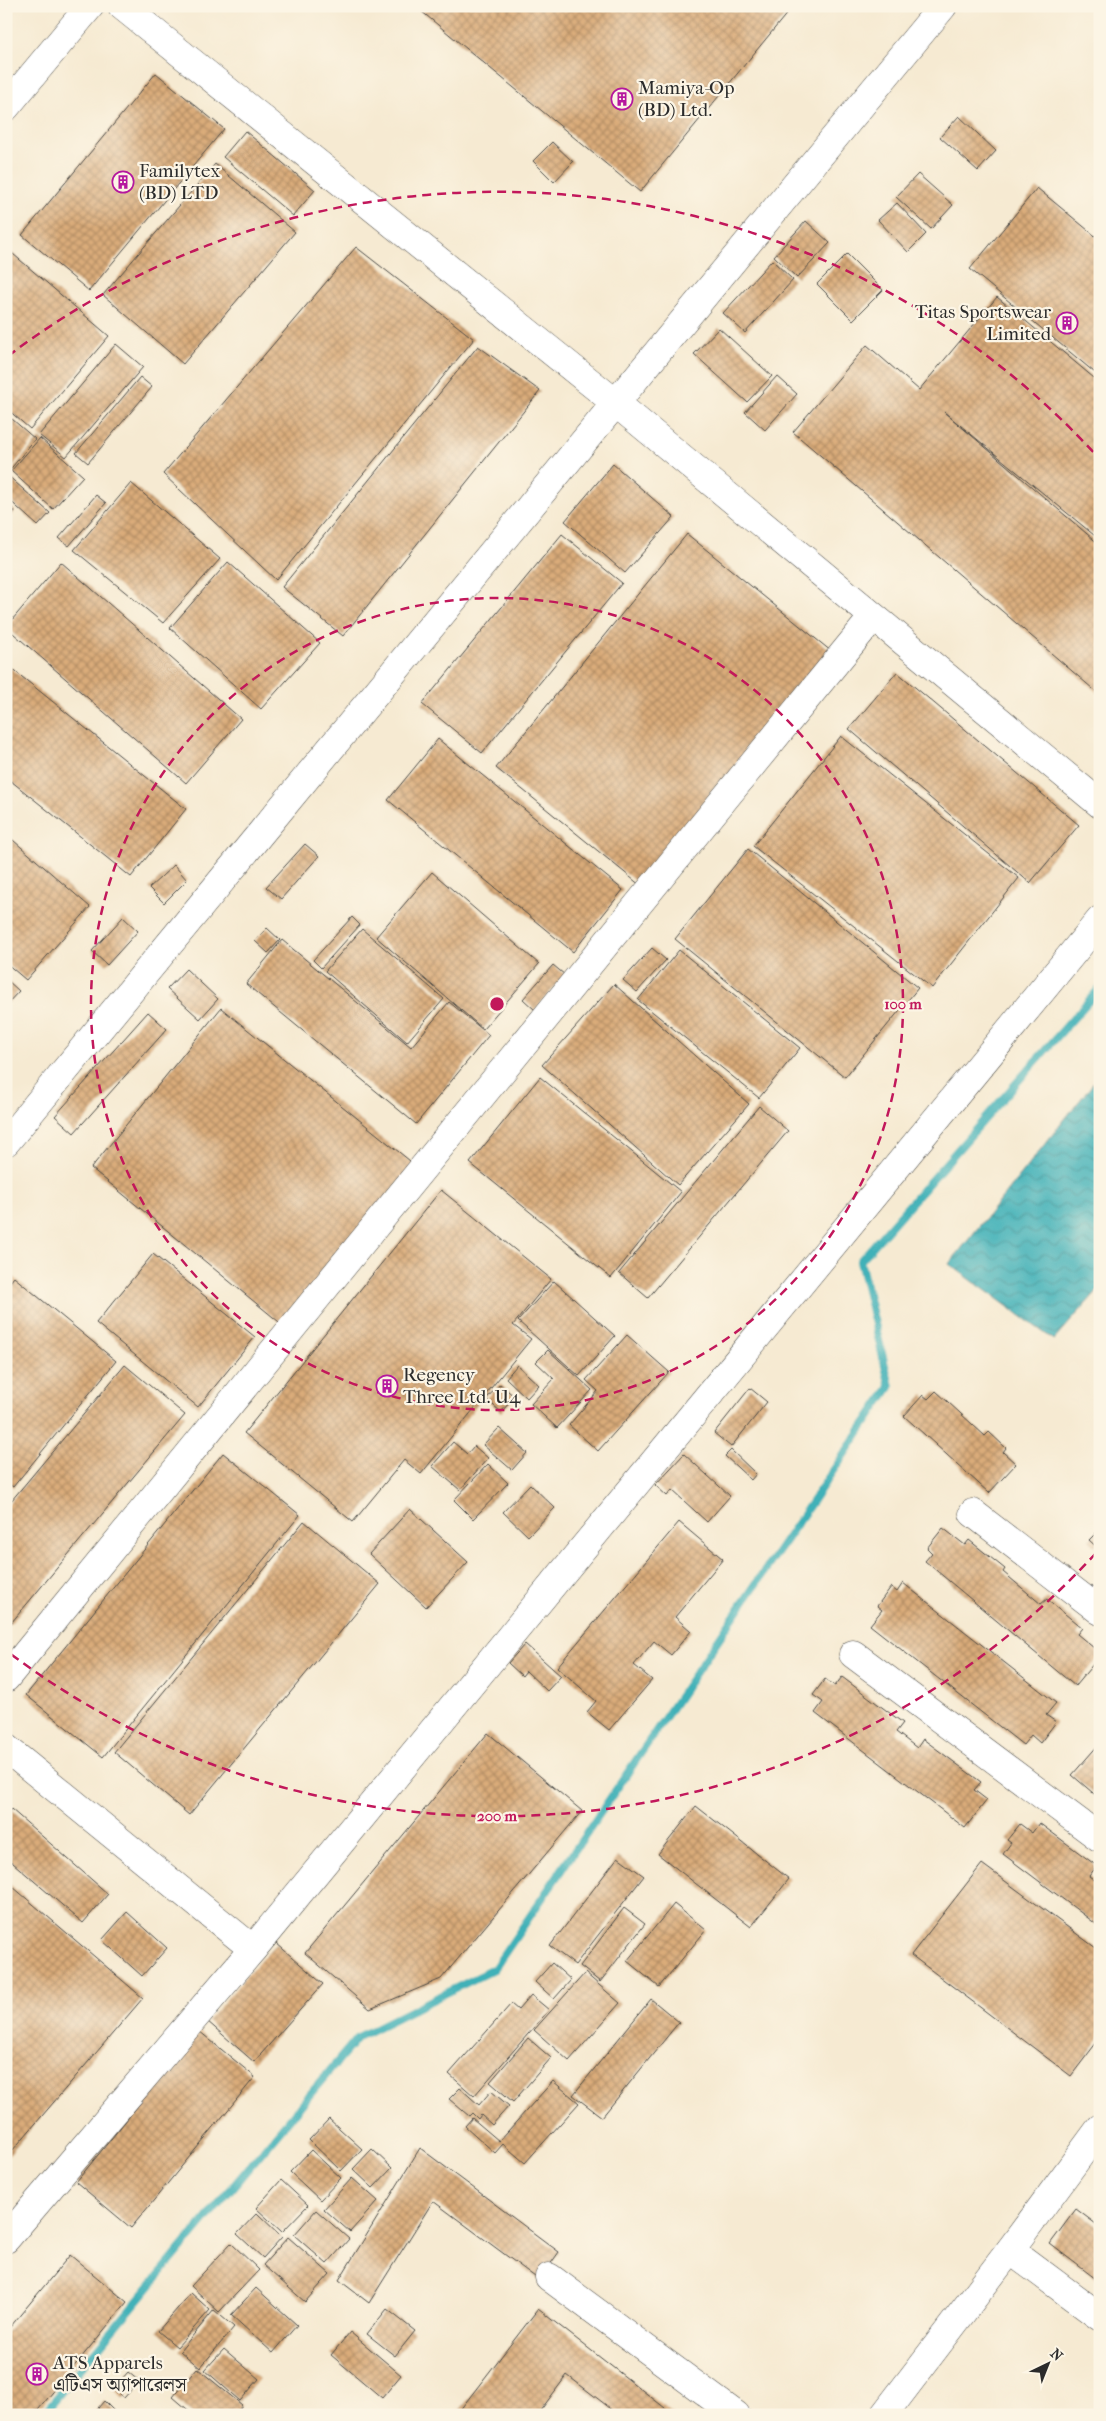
<svg xmlns="http://www.w3.org/2000/svg" width="1106" height="2421" viewBox="0 0 1106 2421" font-family="'IM FELL French Canon','Noto Serif Bengali',serif">
<defs>
<pattern id="water-waves" width="16" height="10" patternUnits="userSpaceOnUse" patternTransform="scale(1.25)"><rect width="16" height="10" fill="#40b1b8"/><path d="M0 5q4-4 8 0t8 0" fill="none" stroke="#369096"/></pattern>
<pattern id="building-cross-hatch" width="8" height="8" patternUnits="userSpaceOnUse" patternTransform="scale(1.25)"><rect width="8" height="8" fill="#daac7a"/><path d="M0 0l8 8M0 8l8-8" fill="none" stroke="#b18c64"/></pattern>
</defs>
<rect width="100%" height="100%" fill="#fcf5e5"/>
<filter id="ink" filterUnits="userSpaceOnUse"><feTurbulence type="fractalNoise" baseFrequency=".02" numOctaves="2"/><feDisplacementMap in="SourceGraphic" scale="10" xChannelSelector="R" yChannelSelector="G"/><feConvolveMatrix kernelMatrix="1 2 1 2 8 2 1 2 1" color-interpolation-filters="sRGB"/></filter>
<filter id="wash" filterUnits="userSpaceOnUse"><feTurbulence type="fractalNoise" baseFrequency=".0096" numOctaves="4" result="noise"/><feDisplacementMap in="SourceGraphic" scale="20" xChannelSelector="R" yChannelSelector="G"/><feGaussianBlur stdDeviation="1.12" result="paint"/><feColorMatrix in="noise" values="0 0 0 0 0 0 0 0 0 0 0 0 0 0 0 0 0 1.4 0 .05"/><feComposite in="paint" operator="in"/></filter>
<g filter="url(#wash)">
<rect width="100%" height="100%" fill="#f6ead2"/>
<polygon fill="url(#water-waves)" stroke="#366e72" points="1096,1080 1100,1083 1100,1288 1054,1340 949,1264"/>
<g fill="none" stroke-linecap="round" stroke-linejoin="round">
<polyline stroke="#40b1b8" stroke-width="8" points="42,2415 358,2037 494,1969 890,1387 860,1261 1100,988"/>
</g>
<g id="blocks">
<g fill="url(#building-cross-hatch)">
<polygon points="415,6 793,6 640,192"/>
<polygon points="156,73 224,129 89,291 22,235"/>
<polygon points="959,116 996,151 978,171 940,137"/>
<polygon points="245,131 315,190 293,216 223,157"/>
<polygon points="552,142 573,162 554,182 533,161"/>
<polygon points="215,164 295,232 183,364 103,295"/>
<polygon points="918,174 953,205 931,229 896,197"/>
<polygon points="1037,188 1100,240 1100,377 970,269"/>
<polygon points="897,203 926,234 908,252 878,220"/>
<polygon points="806,221 830,243 797,278 774,256"/>
<polygon points="356,247 474,339 276,580 163,474"/>
<polygon points="6,248 109,336 30,429 6,408"/>
<polygon points="847,254 883,290 853,320 817,284"/>
<polygon points="772,260 793,280 745,333 723,313"/>
<polygon points="997,297 1100,383 1100,540 944,412 1100,545 1100,695 793,432 867,345 919,390"/>
<polygon points="719,328 772,376 747,402 694,354"/>
<polygon points="116,344 143,367 66,457 39,435"/>
<polygon points="478,346 540,391 343,636 282,587"/>
<polygon points="777,376 797,394 765,430 745,412"/>
<polygon points="140,377 152,387 88,463 76,453"/>
<polygon points="12,419 35,439 8,472 6,427"/>
<polygon points="40,438 83,476 53,509 11,471"/>
<polygon points="613,464 674,517 625,573 565,521"/>
<polygon points="6,474 50,513 38,526 6,497"/>
<polygon points="131,483 220,559 163,623 74,550"/>
<polygon points="96,495 106,503 69,546 59,538"/>
<polygon points="6,503 15,511 6,521"/>
<polygon points="562,534 622,583 482,753 422,704"/>
<polygon points="687,534 837,656 646,890 496,768"/>
<polygon points="61,562 241,719 186,783 6,627"/>
<polygon points="228,562 320,643 261,709 170,628"/>
<polygon points="6,664 186,809 131,877 6,777"/>
<polygon points="897,672 1079,825 1030,883 849,729"/>
<polygon points="841,736 1019,878 932,988 753,846"/>
<polygon points="438,739 623,890 573,952 388,800"/>
<polygon points="6,834 90,907 26,980 6,963"/>
<polygon points="305,844 319,856 281,899 266,887"/>
<polygon points="748,849 918,988 845,1077 675,939"/>
<polygon points="174,865 187,880 164,903 149,888"/>
<polygon points="432,872 539,964 483,1029 376,937"/>
<polygon points="123,917 138,931 107,965 92,951"/>
<polygon points="352,917 360,925 321,968 313,960"/>
<polygon points="267,928 280,940 268,953 255,941"/>
<polygon points="362,929 444,999 407,1042 325,971"/>
<polygon points="282,940 411,1047 449,1002 489,1035 416,1124 246,984"/>
<polygon points="652,948 666,960 637,992 623,980"/>
<polygon points="679,950 800,1048 759,1098 638,1000"/>
<polygon points="553,965 565,975 535,1010 523,999"/>
<polygon points="186,969 218,999 200,1019 167,989"/>
<polygon points="6,979 19,991 6,1005"/>
<polygon points="614,984 749,1104 678,1185 542,1065"/>
<polygon points="221,1008 415,1165 284,1326 91,1168"/>
<polygon points="148,1012 167,1029 74,1133 55,1116"/>
<polygon points="540,1077 681,1192 611,1278 470,1163"/>
<polygon points="759,1106 788,1131 648,1298 619,1273"/>
<polygon points="441,1190 551,1279 513,1325 531,1339 421,1474 404,1460 353,1522 244,1433"/>
<polygon points="153,1254 255,1337 198,1407 96,1323"/>
<polygon points="14,1277 116,1361 13,1487 6,1482 6,1287"/>
<polygon points="554,1281 615,1336 579,1376 518,1321"/>
<polygon points="627,1335 669,1372 598,1451 569,1425 598,1391 586,1380"/>
<polygon points="548,1350 592,1390 557,1428 531,1404 554,1379 536,1362"/>
<polygon points="125,1365 185,1415 6,1629 6,1507"/>
<polygon points="517,1365 539,1385 527,1398 506,1378"/>
<polygon points="500,1384 515,1397 501,1412 486,1399"/>
<polygon points="750,1388 767,1402 731,1447 714,1433"/>
<polygon points="936,1391 985,1436 989,1432 1006,1448 1003,1452 1016,1464 989,1493 904,1416 923,1395 928,1399"/>
<polygon points="499,1428 527,1453 512,1470 483,1445"/>
<polygon points="453,1442 467,1454 474,1446 488,1458 460,1490 432,1466"/>
<polygon points="731,1450 756,1474 751,1480 725,1456"/>
<polygon points="223,1453 300,1515 103,1757 26,1695"/>
<polygon points="684,1454 730,1496 707,1522 672,1490 667,1496 655,1485"/>
<polygon points="488,1464 508,1483 473,1519 454,1500"/>
<polygon points="530,1484 555,1508 528,1536 503,1512"/>
<polygon points="410,1509 468,1562 426,1607 369,1554"/>
<polygon points="304,1521 380,1584 189,1815 114,1752"/>
<polygon points="679,1522 723,1559 675,1617 691,1631 671,1655 654,1641 634,1665 652,1680 609,1730 587,1712 596,1701 557,1667"/>
<polygon points="943,1528 965,1545 969,1540 1005,1569 1003,1572 1041,1604 1047,1599 1082,1628 1077,1634 1100,1653 1100,1656 1075,1686 925,1561 932,1553 927,1548"/>
<polygon points="1100,1529 1100,1550 1089,1540"/>
<polygon points="903,1583 1056,1703 1046,1715 1056,1722 1040,1743 1031,1735 1023,1745 870,1625 882,1610 877,1606 891,1587 897,1592"/>
<polygon points="525,1644 561,1676 547,1691 526,1671 522,1676 508,1663"/>
<polygon points="842,1677 903,1723 896,1732 917,1748 923,1739 981,1782 974,1790 987,1800 965,1828 815,1713 823,1702 813,1695 825,1679 835,1686"/>
<polygon points="488,1733 582,1811 441,1979 370,2009 305,1953"/>
<polygon points="1100,1743 1100,1799 1072,1775"/>
<polygon points="696,1806 789,1879 751,1927 658,1854"/>
<polygon points="11,1809 108,1894 83,1923 6,1857 6,1815"/>
<polygon points="1039,1823 1097,1866 1089,1876 1100,1884 1100,1927 1003,1854 1011,1843 1007,1840 1020,1824 1032,1833"/>
<polygon points="618,1857 644,1876 575,1965 550,1946"/>
<polygon points="982,1864 1100,1951 1100,2038 1071,2076 911,1955"/>
<polygon points="6,1881 143,1998 6,2158"/>
<polygon points="674,1904 706,1930 659,1987 627,1961"/>
<polygon points="624,1908 645,1924 600,1982 580,1966"/>
<polygon points="127,1912 167,1948 142,1976 102,1940"/>
<polygon points="276,1943 323,1984 254,2062 207,2021"/>
<polygon points="552,1963 571,1980 554,1999 535,1982"/>
<polygon points="585,1973 620,2003 569,2061 534,2030"/>
<polygon points="531,1995 549,2010 474,2096 449,2074 511,2004 518,2010"/>
<polygon points="651,1999 679,2022 602,2117 573,2095"/>
<polygon points="199,2031 255,2077 131,2228 76,2182"/>
<polygon points="528,2038 551,2058 513,2102 490,2082"/>
<polygon points="553,2081 579,2103 525,2163 503,2144 495,2153 465,2126 472,2118 499,2141"/>
<polygon points="460,2088 479,2105 491,2091 509,2106 492,2125 481,2115 478,2119 472,2113 469,2116 449,2099"/>
<polygon points="329,2119 362,2149 341,2171 309,2140"/>
<polygon points="420,2148 559,2252 539,2280 433,2201 369,2303 339,2280"/>
<polygon points="372,2149 392,2168 373,2188 353,2169"/>
<polygon points="311,2150 341,2178 320,2200 290,2172"/>
<polygon points="352,2178 378,2201 350,2232 324,2209"/>
<polygon points="281,2180 308,2205 282,2232 256,2208"/>
<polygon points="1076,2209 1100,2227 1100,2282 1050,2244"/>
<polygon points="316,2210 349,2239 327,2264 294,2235"/>
<polygon points="257,2213 282,2237 263,2258 237,2234"/>
<polygon points="288,2237 330,2274 305,2302 263,2265"/>
<polygon points="231,2243 259,2270 219,2312 191,2286"/>
<polygon points="70,2255 127,2302 34,2415 6,2415 6,2332"/>
<polygon points="256,2288 297,2325 273,2353 231,2315"/>
<polygon points="191,2293 210,2310 177,2347 158,2331"/>
<polygon points="387,2309 415,2331 395,2356 367,2334"/>
<polygon points="538,2309 674,2415 619,2415 567,2375 537,2415 456,2415"/>
<polygon points="214,2310 234,2327 200,2368 180,2351"/>
<polygon points="350,2332 401,2375 382,2398 331,2355"/>
<polygon points="224,2349 259,2379 240,2401 205,2370"/>
<polygon points="197,2368 242,2405 235,2415 194,2415 173,2397"/>
<polygon points="128,2372 139,2381 124,2398 113,2389"/>
<polygon points="104,2401 118,2415 92,2415"/>
</g>
</g>
</g>
<g filter="url(#ink)">
<use href="#blocks" fill-opacity="0" stroke="#494844" stroke-width="1"/>
<g fill="none" stroke-linecap="round" stroke-linejoin="round">
<g stroke="#494844" stroke-width="29">
<g id="minor">
<polyline points="122,6 617,404 1100,804"/>
<polyline points="6,107 90,6"/>
<polyline points="6,1142 943,6"/>
<polyline points="973,1513 1100,1611"/>
<polyline points="853,1654 1100,1838"/>
<polyline points="6,1678 873,617"/>
<polyline points="6,1748 253,1949"/>
<polyline points="6,2239 253,1949 1100,920"/>
<polyline points="1010,2250 1100,2317"/>
<polyline points="549,2277 736,2415"/>
<polyline points="884,2415 1010,2250 1100,2128"/>
</g>
</g>
<use href="#minor" stroke="#fff" stroke-width="28"/>
</g>
</g>
<g fill="none" stroke="#c2185b" stroke-width="2.5" stroke-dasharray="9 6">
<circle cx="497" cy="1004" r="406"/>
<path d="M1096 1553A812 812 0 0 1 8 1652M8 356A812 812 0 0 1 1096 455"/>
</g>
<defs>
<g id="building-ring" transform="scale(1.125)"><circle r="9.5" fill="#fcf5e5" stroke="#b5179e" stroke-width="1.5"/><path d="M-4-6H4V6H1V3H-1V6H-4ZM-2.5-4.3h1.7v1.8h-1.7ZM.8-4.3h1.7v1.8H.8ZM-2.5-1h1.7V.8h-1.7ZM.8-1h1.7V.8H.8Z" fill="#b5179e"/></g>
</defs>
<g fill-rule="evenodd">
<use href="#building-ring" x="622" y="99"/>
<use href="#building-ring" x="123" y="182"/>
<use href="#building-ring" x="1067" y="323"/>
<use href="#building-ring" x="387" y="1386"/>
<use href="#building-ring" x="37" y="2374"/>
</g>
<g text-anchor="middle" dominant-baseline="central" stroke-width="4.5" stroke-linejoin="round" paint-order="stroke">
<g font-size="19" fill="#2b2b2b" stroke="#fcf5e5" text-anchor="start">
<text x="638" y="88">Mamiya-Op<tspan x="638" dy="22">(BD) Ltd.</tspan></text>
<text x="139" y="171">Familytex<tspan x="139" dy="22">(BD) LTD</tspan></text>
<text x="1051" y="312" text-anchor="end">Titas Sportswear<tspan x="1051" dy="22">Limited</tspan></text>
<text x="403" y="1375">Regency<tspan x="403" dy="22">Three Ltd. U4</tspan></text>
<text x="53" y="2363">ATS Apparels<tspan x="53" dy="22">এটিএস অ্যাপারেলস</tspan></text>
</g>
</g>
<circle cx="497" cy="1004" r="8" fill="#c2185b" stroke="#fcf5e5" stroke-width="2.5"/>
<g font-size="15" text-anchor="middle" font-weight="bold" fill="#c2185b" stroke="#fcf5e5" stroke-width="4.5" stroke-linejoin="round" paint-order="stroke">
<text x="903" y="1009">100 m</text>
<text x="497" y="1821">200 m</text>
</g>
<rect width="1106" height="2421" fill="none" stroke="#fcf5e5" stroke-width="25"/>
<g transform="translate(1048 2364) rotate(43)" stroke="#fcf5e5" stroke-width="4" paint-order="stroke">
<path d="M0-4L9 19L0 12L-9 19Z" fill="#2b2b2b"/>
<text y="-8" font-size="14" font-weight="bold" text-anchor="middle" fill="#2b2b2b">N</text>
</g>
</svg>
